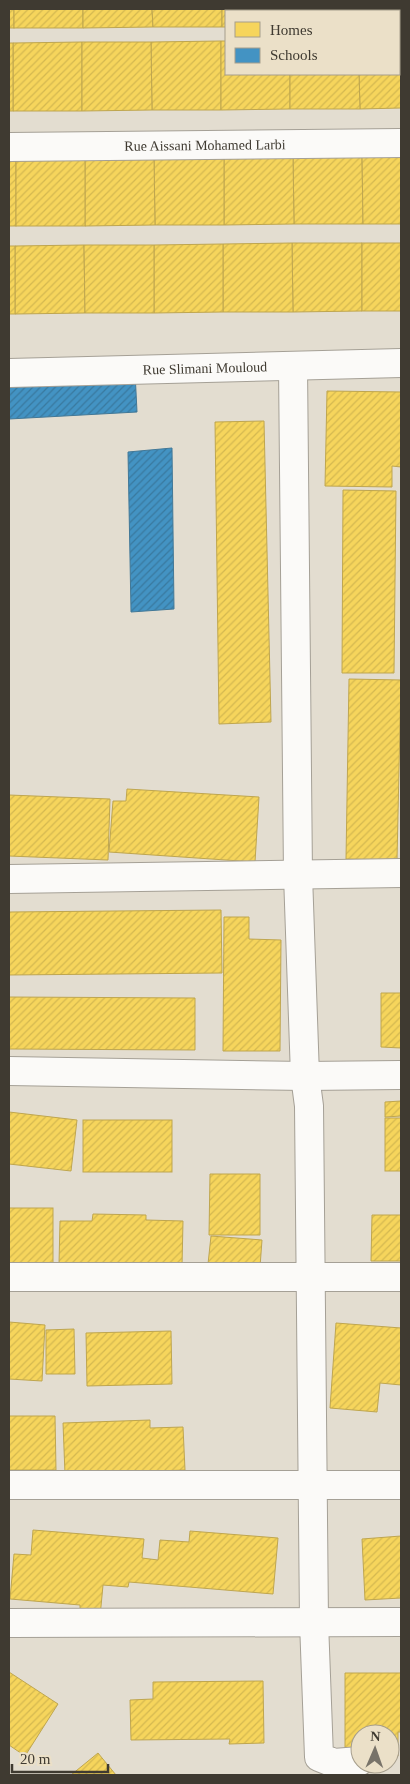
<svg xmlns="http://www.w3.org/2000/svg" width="410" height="1784" viewBox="0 0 410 1784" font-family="'Times New Roman',serif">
<defs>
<pattern id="homes-hatch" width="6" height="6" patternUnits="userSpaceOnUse" patternTransform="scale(1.25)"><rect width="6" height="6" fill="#f6d55c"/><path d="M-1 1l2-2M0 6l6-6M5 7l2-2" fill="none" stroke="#d4b850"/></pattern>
<pattern id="schools-hatch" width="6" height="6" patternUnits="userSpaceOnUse" patternTransform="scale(1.25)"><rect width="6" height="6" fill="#4393c3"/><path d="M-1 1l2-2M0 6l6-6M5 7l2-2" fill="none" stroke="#39799f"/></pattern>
</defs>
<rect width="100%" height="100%" fill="#e3ddd0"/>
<g fill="url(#homes-hatch)" stroke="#bfa64f">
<rect x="9" y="9" width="5" height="19"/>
<rect x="14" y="9" width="69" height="19"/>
<polygon points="83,9 152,9 153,27 83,28"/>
<polygon points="152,9 222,9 222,27 153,27"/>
<polygon points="222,9 291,9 291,11 226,11 226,27 222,27"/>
<rect x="291" y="9" width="69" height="2"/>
<polygon points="360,9 401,9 401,25 399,25 399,11 360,11"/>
<polygon points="399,40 401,40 401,108 360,109 359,74 399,74"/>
<polygon points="221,41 221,110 152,110 151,42"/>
<polygon points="221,41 226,41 226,74 290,74 290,109 221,110"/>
<polygon points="82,42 82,111 13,111 13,43"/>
<polygon points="82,42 151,42 152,110 82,111"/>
<rect x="9" y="43" width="4" height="68"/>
<polygon points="290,74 359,74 360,109 290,109"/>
<polygon points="362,155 363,224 294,224 293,156"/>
<polygon points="362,155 401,155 401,224 363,224"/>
<polygon points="293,156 294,224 224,225 224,157"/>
<polygon points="154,157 224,157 224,225 155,225"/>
<polygon points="154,157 155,225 85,226 85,158"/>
<rect x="9" y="158" width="7" height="68"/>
<rect x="16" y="158" width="69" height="68"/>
<polygon points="292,243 362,243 362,311 293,312"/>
<polygon points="292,243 293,312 223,312 223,244"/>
<rect x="362" y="243" width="39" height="68"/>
<polygon points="223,244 223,312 154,313 154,245"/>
<polygon points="84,245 85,313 15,314 15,246"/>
<polygon points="84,245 154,245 154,313 85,313"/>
<rect x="9" y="246" width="6" height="68"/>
<polygon points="327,391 401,392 401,467 392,466 392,487 325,486"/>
<polygon points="264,421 271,722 219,724 215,422"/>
<polygon points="343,490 396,491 394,673 342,673"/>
<polygon points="349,679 401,680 397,860 346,859"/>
<polygon points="127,789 259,797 255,862 109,852 113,801 126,801"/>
<polygon points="9,795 110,799 108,860 9,856"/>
<polygon points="221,910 222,973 9,975 9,912"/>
<polygon points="224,917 249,917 249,939 281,940 280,1051 223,1051"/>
<polygon points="381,993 401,993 401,1048 381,1047"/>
<polygon points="9,997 195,998 195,1050 9,1049"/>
<polygon points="401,1101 401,1116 385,1117 385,1102"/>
<polygon points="9,1112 77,1120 71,1171 9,1164"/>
<rect x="385" y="1118" width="16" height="53"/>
<rect x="83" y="1120" width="89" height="52"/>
<polygon points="210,1174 260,1174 260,1235 209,1235"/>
<rect x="9" y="1208" width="44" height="55"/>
<polygon points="93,1214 146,1215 146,1220 183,1221 182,1266 59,1264 60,1221 92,1221"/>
<polygon points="372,1215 401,1215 401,1261 371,1261"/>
<polygon points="211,1236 262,1240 260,1267 208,1264"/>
<polygon points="9,1322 45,1325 42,1381 9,1379"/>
<polygon points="336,1323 401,1328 401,1385 380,1383 377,1412 330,1408"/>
<polygon points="74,1329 75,1374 46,1374 46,1330"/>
<polygon points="171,1331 172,1384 87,1386 86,1333"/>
<polygon points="9,1416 55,1416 56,1470 9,1470"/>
<polygon points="150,1420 150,1428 183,1427 185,1470 65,1474 63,1423"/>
<polygon points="33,1530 144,1539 142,1558 158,1560 160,1540 189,1542 190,1531 278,1538 273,1594 129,1582 128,1587 103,1585 100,1617 80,1616 80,1605 10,1599 14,1554 31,1555"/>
<polygon points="401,1536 401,1598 365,1600 362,1539"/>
<polygon points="9,1672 58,1704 25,1756 9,1745"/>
<polygon points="345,1673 401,1673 401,1732 398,1732 398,1756 390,1756 390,1734 360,1734 360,1756 345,1756"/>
<polygon points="263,1681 264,1743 229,1744 230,1739 131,1740 130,1700 153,1699 153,1682"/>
<polygon points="98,1753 116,1775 71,1775"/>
</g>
<g fill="url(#schools-hatch)" stroke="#427897">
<polygon points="135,372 137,412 9,419 9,379"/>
<polygon points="172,448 174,609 131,612 128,452"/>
</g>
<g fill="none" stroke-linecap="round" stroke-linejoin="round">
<g stroke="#a5a096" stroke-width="30">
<g id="minor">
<path id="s1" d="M9,147L401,143"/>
<polyline points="293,366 298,875 305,1076 309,1106 314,1622 319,1757 334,1763 360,1761"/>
<path id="s2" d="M9,373L401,363"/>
<polyline points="9,879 401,873"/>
<polyline points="9,1071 305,1076 401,1075"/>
<polyline points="9,1277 401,1277"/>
<polyline points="9,1485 401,1485"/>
<polyline points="9,1623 401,1622"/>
</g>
</g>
<use href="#minor" stroke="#fbfaf8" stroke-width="28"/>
</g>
<g text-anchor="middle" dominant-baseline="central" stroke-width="5" stroke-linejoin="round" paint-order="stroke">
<g font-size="14" fill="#3f3a31" stroke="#ebe0c8">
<text stroke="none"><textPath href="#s1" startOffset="196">Rue Aissani Mohamed Larbi</textPath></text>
<text stroke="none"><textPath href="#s2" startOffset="196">Rue Slimani Mouloud</textPath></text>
</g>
</g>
<rect width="410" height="1784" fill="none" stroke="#3f3a31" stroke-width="20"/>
<rect x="225" y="10" width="175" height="65" fill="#ebe0c8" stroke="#a69e8c"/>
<rect x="235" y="22" width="25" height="15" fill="#f6d55c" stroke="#a69e8c"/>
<text x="270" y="35" font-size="15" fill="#3f3a31">Homes</text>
<rect x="235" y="48" width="25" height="15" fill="#4393c3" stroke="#a69e8c"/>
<text x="270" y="60" font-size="15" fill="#3f3a31">Schools</text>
<g transform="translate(375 1749) rotate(2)"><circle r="24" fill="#ebe0c8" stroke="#a69e8c"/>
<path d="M0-4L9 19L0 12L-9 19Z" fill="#787369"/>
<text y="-8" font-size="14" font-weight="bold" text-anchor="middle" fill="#3f3a31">N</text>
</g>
<path d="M12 1764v8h96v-8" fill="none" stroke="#3f3a31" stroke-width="2.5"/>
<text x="20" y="1764" font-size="15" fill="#3f3a31" stroke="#ebe0c8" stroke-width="4" paint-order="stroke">20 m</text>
</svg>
